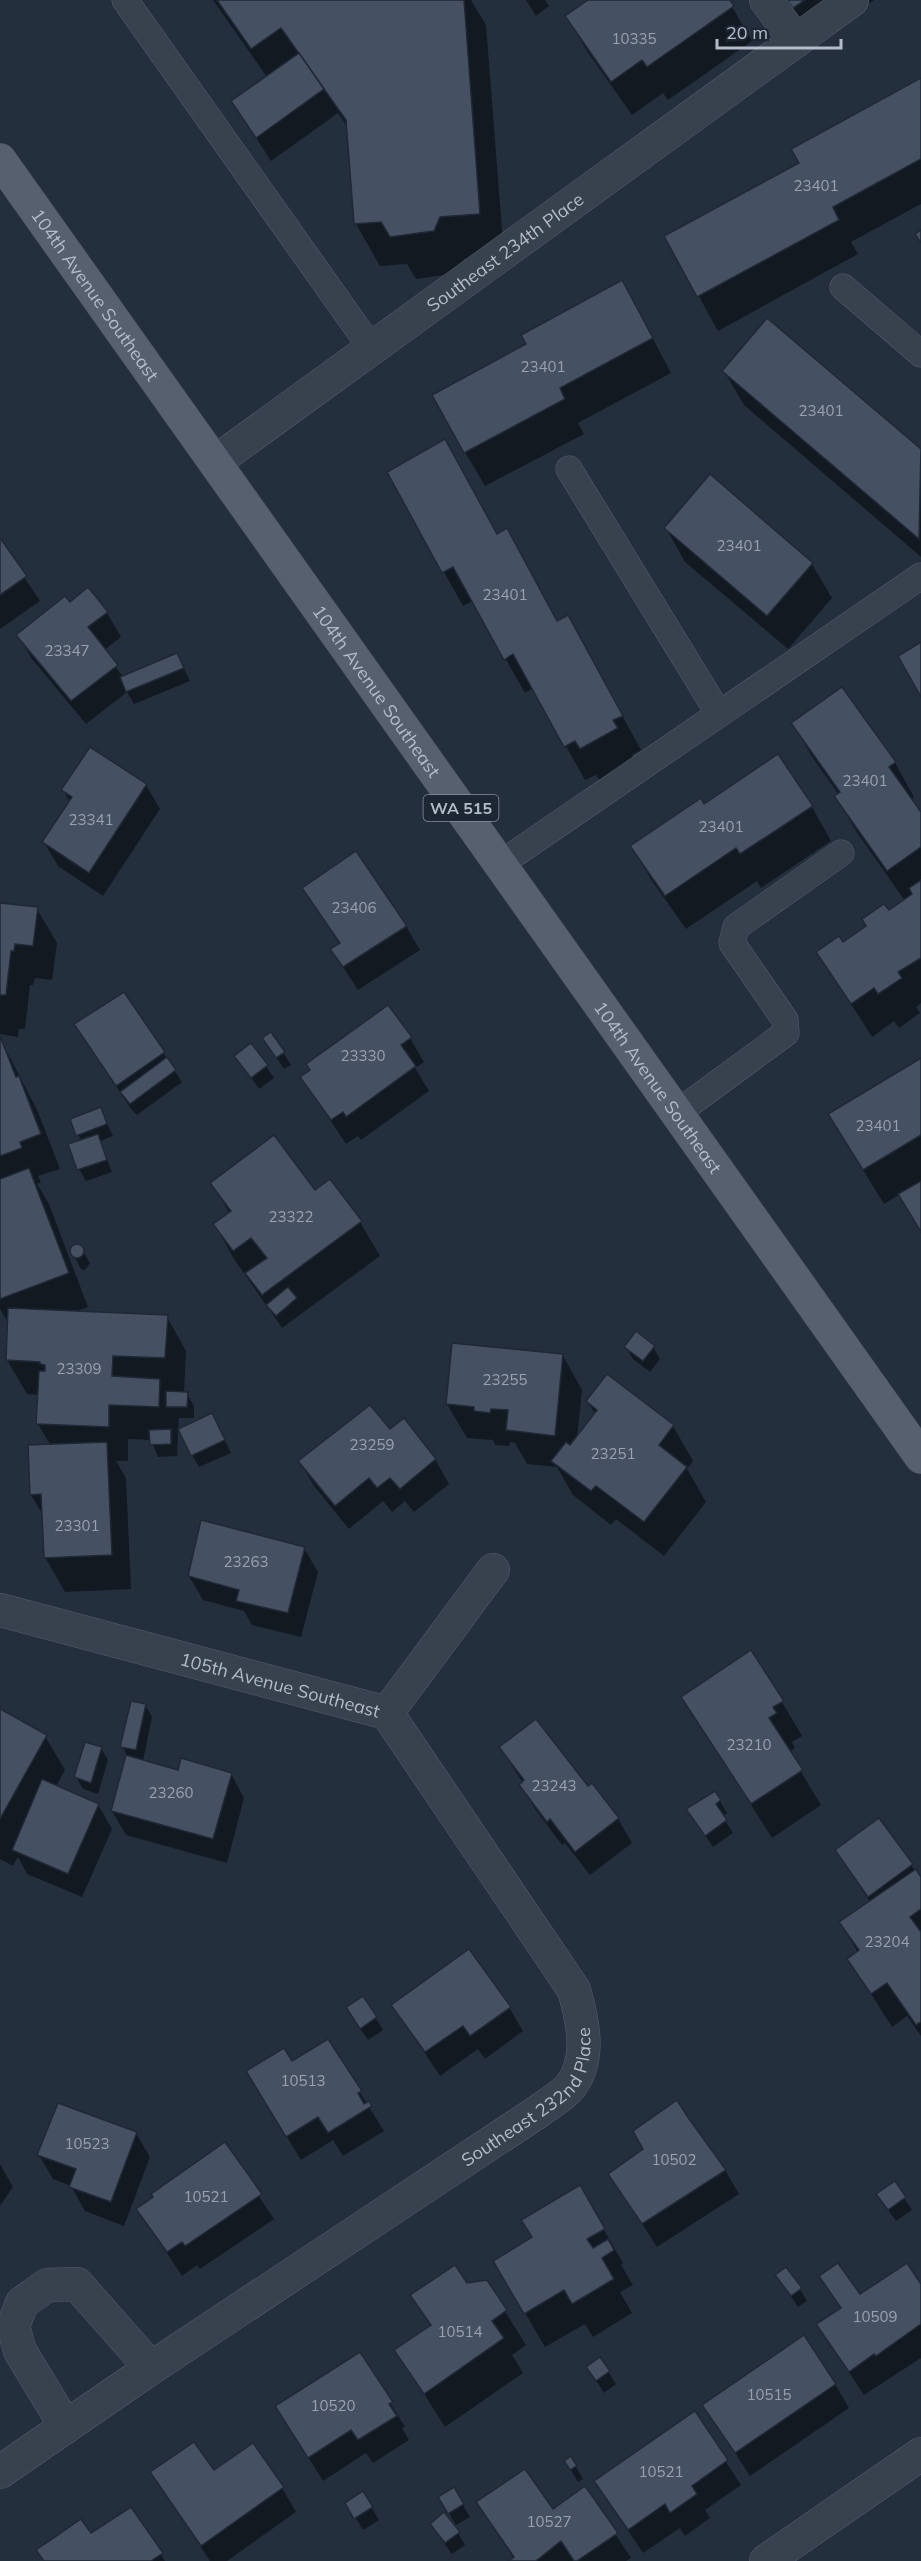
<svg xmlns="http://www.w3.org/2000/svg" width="921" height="2561" viewBox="0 0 921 2561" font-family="Mulish,sans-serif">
<rect width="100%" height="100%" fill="#242f3e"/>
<g fill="#0007">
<polygon points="213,0 471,0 486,25 504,255 464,259 458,273 416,279 407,264 380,266 356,224 348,128 338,113 271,161 232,101 267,77"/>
<polygon points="526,0 545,0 549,6 536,16"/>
<polygon points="590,0 728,0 752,41 668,100 663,93 632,115 587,51 567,16"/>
<polygon points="785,0 874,0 814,42"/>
<polygon points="921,80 921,204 851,242 858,254 718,331 666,237 801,163"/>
<polygon points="641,316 671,373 578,423 584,434 485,486 465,452"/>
<polygon points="767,320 921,451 921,557 744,405 724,371"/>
<polygon points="666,528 812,564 832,598 788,649 685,562"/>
<polygon points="497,535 557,622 587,651 641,750 632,755 636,763 601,782 596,775 585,780 533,688 525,693 473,601 463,606 444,572"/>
<polygon points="0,541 40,601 0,629"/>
<polygon points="69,604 107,613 121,637 104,650 123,677 177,655 190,681 134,704 127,692 86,724 32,659 18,635"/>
<polygon points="842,689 895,763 914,797 911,800 921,814 921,1003 916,1007 920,1013 899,1028 894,1021 872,1037 818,952 842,944 905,901 856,831 836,797 839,795 813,758 793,724"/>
<polygon points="91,749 146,785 160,809 103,896 58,866 44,842 70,802 63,790"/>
<polygon points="704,807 812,807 831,841 761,888 757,881 686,929 652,881 632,847"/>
<polygon points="304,888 406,926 420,950 358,990 332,950 340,945"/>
<polygon points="0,904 37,909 57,943 52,980 35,978 33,985 30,985 25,1029 19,1029 18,1037 0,1034"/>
<polygon points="76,1025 163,1053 182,1082 137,1115 131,1109"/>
<polygon points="271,1034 291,1065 284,1069 271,1050"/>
<polygon points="0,1038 38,1112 60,1169 38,1176 41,1182 37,1184 49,1204 88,1307 74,1312 167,1317 186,1351 184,1393 187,1394 194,1406 194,1418 179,1418 177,1456 158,1457 151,1440 128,1439 128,1461 116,1461 126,1478 131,1589 65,1592 45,1557 43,1515 31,1495 51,1446 38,1424 39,1395 27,1394 7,1360 9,1324 0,1309"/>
<polygon points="410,1038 424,1062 415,1068 429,1091 361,1140 358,1136 346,1144 302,1077"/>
<polygon points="251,1045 274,1078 259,1089 236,1056"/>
<polygon points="921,1060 921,1231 900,1194 884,1204 850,1149"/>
<polygon points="100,1109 113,1136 100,1141 112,1172 86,1181 79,1169 81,1141 72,1120"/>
<polygon points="212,1183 315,1192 360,1222 380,1256 282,1328 234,1259 215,1225 230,1214"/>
<polygon points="76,1245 80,1246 90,1263 85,1270 81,1269 72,1252"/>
<polygon points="626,1347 653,1347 660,1359 650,1372 633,1359"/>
<polygon points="563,1356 582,1390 577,1438 595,1414 588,1401 607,1376 673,1426 693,1461 687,1469 706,1502 664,1556 616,1519 611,1525 573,1495 557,1467 527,1464 515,1443 510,1442 509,1446 495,1445 493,1440 467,1438 447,1404"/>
<polygon points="212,1415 231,1453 199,1467 192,1455"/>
<polygon points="390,1432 435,1459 449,1484 414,1512 405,1501 392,1512 383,1501 349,1529 314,1486 300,1462"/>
<polygon points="304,1548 318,1572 301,1637 252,1625 244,1611 203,1600 189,1576"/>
<polygon points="683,1697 782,1702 802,1736 792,1742 795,1748 789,1752 821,1805 772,1838"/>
<polygon points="145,1705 152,1717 143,1761 179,1771 231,1774 244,1798 227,1863 126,1835 112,1811 127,1755 122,1746"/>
<polygon points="0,1711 45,1736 65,1770 56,1787 98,1805 112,1829 82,1897 27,1874 18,1857 13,1866 0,1859"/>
<polygon points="101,1748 108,1760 98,1794 83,1789 76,1777"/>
<polygon points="501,1748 588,1788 618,1819 632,1843 590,1875 565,1843 562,1845 535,1809 521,1785 523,1783"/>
<polygon points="715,1793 727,1813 722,1816 733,1833 713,1847 688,1809"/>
<polygon points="879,1820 921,1879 921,2036 907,2016 892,2027 849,1959 858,1953 841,1922 870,1902 837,1850"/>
<polygon points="363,1998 383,2030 368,2040 354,2020"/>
<polygon points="393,2005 509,2007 523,2031 485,2059 478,2049 440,2076"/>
<polygon points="328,2041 384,2131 343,2156 333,2140 301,2160 262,2096 292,2063"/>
<polygon points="136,2133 150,2157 124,2226 85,2211 71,2186 53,2179 39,2155"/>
<polygon points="224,2144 274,2219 200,2269 197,2265 182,2276 138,2209"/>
<polygon points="0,2164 13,2187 0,2206"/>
<polygon points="725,2170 739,2194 657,2247 610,2174"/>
<polygon points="894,2183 912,2210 896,2221 885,2206"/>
<polygon points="579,2187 623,2263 621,2265 633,2285 620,2292 632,2313 593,2337 585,2324 545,2347 495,2261 534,2238"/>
<polygon points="777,2275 800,2289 807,2301 798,2307"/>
<polygon points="821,2276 860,2297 921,2287 921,2358 864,2395 818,2325 841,2309"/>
<polygon points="486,2281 526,2345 512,2355 523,2373 445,2427 396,2350 431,2327 412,2295"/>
<polygon points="360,2354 405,2427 402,2428 409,2440 373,2463 366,2453 323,2481 277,2407"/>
<polygon points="600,2359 616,2384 604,2393 588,2368"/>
<polygon points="835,2384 849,2408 750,2476 704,2405"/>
<polygon points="694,2413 741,2485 705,2510 710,2518 685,2536 680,2528 643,2553 596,2482"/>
<polygon points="571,2458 583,2479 578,2482 566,2462"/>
<polygon points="152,2472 214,2472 282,2488 296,2512 227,2561 210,2561"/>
<polygon points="585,2488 631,2558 626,2561 511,2561 514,2559 478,2502 552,2511"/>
<polygon points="454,2490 470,2517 456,2525 440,2498"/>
<polygon points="363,2493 379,2520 363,2530 347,2503"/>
<polygon points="431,2525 458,2533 465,2545 452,2554"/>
<polygon points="91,2535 161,2554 165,2561 45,2561"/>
</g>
<g fill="#455162" stroke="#1f2835" stroke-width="1.5">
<polygon points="217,0 464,0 480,214 440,217 434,231 390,237 381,222 354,224 346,120 281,28 251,49"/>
<polygon points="588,0 730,0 734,6 647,67 642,60 611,82 565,16"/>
<polygon points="787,0 805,0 793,8"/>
<polygon points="299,53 324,89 256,138 231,101"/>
<polygon points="921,78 921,159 833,207 839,220 697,297 664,236 799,163 791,149"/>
<polygon points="921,230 921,243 915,234"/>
<polygon points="622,280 653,338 560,388 565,399 464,453 432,395 526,344 521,335"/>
<polygon points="767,318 921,449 919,539 722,371"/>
<polygon points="445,439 497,534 507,528 557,621 568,615 623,716 613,720 618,728 580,749 575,741 564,747 513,654 504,660 453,567 442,573 387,472"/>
<polygon points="710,474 813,563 767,616 664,528"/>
<polygon points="0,538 27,576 0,595"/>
<polygon points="88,587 108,612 88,627 118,665 71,701 16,635 65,596 70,602"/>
<polygon points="921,642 921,697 898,656"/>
<polygon points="177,653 184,668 126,692 120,677"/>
<polygon points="842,687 896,762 889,767 921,812 921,847 887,871 834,796 840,792 791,723"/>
<polygon points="90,747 147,784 89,873 42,842 72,797 61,790"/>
<polygon points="778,754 813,806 740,854 736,848 665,896 630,846 701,798 704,804"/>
<polygon points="356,851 407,926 343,967 330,949 340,943 302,888"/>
<polygon points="921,880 921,958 898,972 902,978 878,994 874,988 851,1004 816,952 839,936 843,942 866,926 862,919 884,904 889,910 912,894 909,888"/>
<polygon points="0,903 38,907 33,946 15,944 14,951 11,951 6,995 0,995"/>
<polygon points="124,992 165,1052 116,1086 74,1024"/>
<polygon points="388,1005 412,1037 401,1045 416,1066 346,1117 343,1112 331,1120 300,1077 310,1070 306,1064"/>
<polygon points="271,1032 285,1052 276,1058 262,1038"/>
<polygon points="0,1036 16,1077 19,1076 41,1134 20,1142 22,1148 0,1156"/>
<polygon points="251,1043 268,1065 251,1078 234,1056"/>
<polygon points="167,1057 176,1070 130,1104 120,1092"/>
<polygon points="921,1058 921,1135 863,1170 828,1114"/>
<polygon points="101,1107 107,1124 76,1136 70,1119"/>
<polygon points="98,1134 107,1160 77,1170 68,1144"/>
<polygon points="274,1135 315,1190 330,1179 362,1221 262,1295 245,1273 267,1258 251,1238 233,1251 213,1224 231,1211 210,1183"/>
<polygon points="29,1168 69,1273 0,1299 0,1179"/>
<polygon points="921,1181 921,1232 898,1194"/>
<circle cx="77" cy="1251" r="7"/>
<polygon points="288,1287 297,1298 276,1316 266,1305"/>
<polygon points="8,1308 168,1315 165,1358 113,1356 112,1376 160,1379 159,1407 109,1405 109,1427 36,1424 39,1371 45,1371 45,1365 40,1364 40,1362 6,1360"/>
<polygon points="636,1331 655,1346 643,1361 624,1347"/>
<polygon points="452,1343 563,1354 555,1436 506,1430 508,1410 491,1409 490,1413 474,1411 474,1407 446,1404"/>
<polygon points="607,1374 674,1425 659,1445 687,1467 644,1522 596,1486 591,1491 551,1461 566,1442 570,1445 597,1410 586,1401"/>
<polygon points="166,1391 188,1392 187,1407 166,1407"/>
<polygon points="370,1405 390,1429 404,1418 436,1459 400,1489 390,1478 377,1488 369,1478 335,1506 298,1461"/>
<polygon points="212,1413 225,1440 191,1456 178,1429"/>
<polygon points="171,1429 171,1444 150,1445 149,1430"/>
<polygon points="107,1442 112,1555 44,1558 41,1494 30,1495 28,1445"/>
<polygon points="201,1520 305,1547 288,1613 236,1601 239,1590 188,1576"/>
<polygon points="751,1650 784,1701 773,1707 777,1713 769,1718 803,1770 751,1804 681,1697"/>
<polygon points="131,1701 146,1704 136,1750 120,1747"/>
<polygon points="0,1709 47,1735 0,1819"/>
<polygon points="536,1719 588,1786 592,1783 619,1818 575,1852 550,1819 547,1822 519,1785 524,1780 499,1747"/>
<polygon points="85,1742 102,1747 91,1783 74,1777"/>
<polygon points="126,1755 178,1770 181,1758 232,1773 213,1839 111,1811"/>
<polygon points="42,1779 99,1804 68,1874 12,1850"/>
<polygon points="715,1791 721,1800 716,1804 727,1820 705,1836 686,1809"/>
<polygon points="879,1818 913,1864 868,1897 835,1850"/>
<polygon points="916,1869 921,1877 921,1909 910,1917 921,1932 921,2022 916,2025 887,1983 871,1994 847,1959 859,1950 839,1922"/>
<polygon points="469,1949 511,2007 470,2036 463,2026 425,2052 391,2005"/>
<polygon points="363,1996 377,2017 360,2029 346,2007"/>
<polygon points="328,2039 362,2091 358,2093 364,2104 369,2101 372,2106 328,2133 318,2117 286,2137 246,2071 284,2048 292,2061"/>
<polygon points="677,2100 687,2116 726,2170 642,2224 608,2174 643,2149 633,2131"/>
<polygon points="58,2103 137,2132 111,2202 69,2187 76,2169 37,2155"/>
<polygon points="225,2142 262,2194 185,2246 182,2242 167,2252 136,2209 153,2197 151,2194"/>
<polygon points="895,2181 906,2197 888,2210 876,2194"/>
<polygon points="580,2185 605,2229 587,2239 593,2248 608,2239 614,2250 602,2258 614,2279 572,2304 564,2290 524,2314 493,2261 532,2237 521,2220"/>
<polygon points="838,2263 860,2294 907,2263 921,2284 921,2324 876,2356 874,2354 849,2372 816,2324 841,2308 819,2276"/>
<polygon points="455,2265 467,2283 487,2280 507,2310 492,2321 504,2338 424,2394 394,2350 431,2325 410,2295"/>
<polygon points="786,2267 802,2288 791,2296 775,2275"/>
<polygon points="804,2335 836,2384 735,2453 702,2405"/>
<polygon points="360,2352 393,2402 389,2404 397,2416 358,2440 351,2430 308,2458 275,2406"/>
<polygon points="600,2357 610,2371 596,2381 586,2367"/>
<polygon points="695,2411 728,2460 692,2486 697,2494 670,2513 665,2504 628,2530 594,2481"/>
<polygon points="194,2442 214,2470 253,2443 284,2487 201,2546 150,2472"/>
<polygon points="571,2456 577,2466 570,2470 564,2461"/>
<polygon points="525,2469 553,2509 585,2486 618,2533 577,2561 574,2561 561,2541 536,2561 508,2561 514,2557 476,2502"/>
<polygon points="454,2487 464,2504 448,2514 438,2497"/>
<polygon points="363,2491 373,2507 354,2519 345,2503"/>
<polygon points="131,2507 163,2553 151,2561 44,2561 36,2550 81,2519 91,2533"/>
<polygon points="444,2512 460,2532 445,2543 430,2524"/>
</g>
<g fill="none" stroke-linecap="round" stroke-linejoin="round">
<g stroke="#565f6c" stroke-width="27">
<g id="lane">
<polyline points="125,0 372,349"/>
<polyline points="843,287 921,354"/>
<polyline points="569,469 719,714"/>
<polyline points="500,864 921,576"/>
<polyline points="677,1113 786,1033 785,1020 732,943 736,927 841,853"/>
</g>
</g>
<g stroke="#565f6c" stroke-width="34">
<g id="street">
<polyline points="766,0 796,41"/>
<path id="s1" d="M215,462L852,0"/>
<path id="s2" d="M0,1610L387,1713L493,1570"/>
<polyline points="66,2427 20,2351 13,2326 22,2303 47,2285 77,2284 151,2368"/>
<path id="s3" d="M0,2472L151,2368L539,2111C548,2104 561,2097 569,2088C592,2061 583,2021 574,1990L387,1713"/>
<polyline points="766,2561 921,2454"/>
</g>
</g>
<g stroke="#414a57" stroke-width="34">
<g id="primary">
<path id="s4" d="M0,160L921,1457"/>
</g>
</g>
<use href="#lane" stroke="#38414e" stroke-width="26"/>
<use href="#street" stroke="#38414e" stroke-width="33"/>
<use href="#primary" stroke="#56606e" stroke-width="33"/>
</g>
<g text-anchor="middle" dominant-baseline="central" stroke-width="4.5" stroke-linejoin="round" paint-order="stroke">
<g font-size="15" fill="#98a1af">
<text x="634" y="38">10335</text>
<text x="816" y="185">23401</text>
<text x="543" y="366">23401</text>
<text x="821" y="410">23401</text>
<text x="739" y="545">23401</text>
<text x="505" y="594">23401</text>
<text x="67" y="650">23347</text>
<text x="865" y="780">23401</text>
<text x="91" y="819">23341</text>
<text x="721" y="826">23401</text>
<text x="354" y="907">23406</text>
<text x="363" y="1055">23330</text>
<text x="878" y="1125">23401</text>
<text x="291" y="1216">23322</text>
<text x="79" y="1368">23309</text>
<text x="505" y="1379">23255</text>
<text x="372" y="1444">23259</text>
<text x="613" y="1453">23251</text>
<text x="77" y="1525">23301</text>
<text x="246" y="1561">23263</text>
<text x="749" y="1744">23210</text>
<text x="554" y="1785">23243</text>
<text x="171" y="1792">23260</text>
<text x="887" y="1941">23204</text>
<text x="303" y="2080">10513</text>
<text x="87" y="2143">10523</text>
<text x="674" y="2159">10502</text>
<text x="206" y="2196">10521</text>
<text x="875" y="2316">10509</text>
<text x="460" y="2331">10514</text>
<text x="769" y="2394">10515</text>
<text x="333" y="2405">10520</text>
<text x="661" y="2471">10521</text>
<text x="549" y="2521">10527</text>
</g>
<rect fill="#1d2633" stroke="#878f9c" stroke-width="1.5" x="423.5" y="795" width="75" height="26" rx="4.5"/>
<g font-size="16" font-weight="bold" fill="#b4bcc9">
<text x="461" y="808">WA 515</text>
</g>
<g font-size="18" fill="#b4bcc9" stroke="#1d2633">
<text stroke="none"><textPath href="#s1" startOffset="358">Southeast 234th Place</textPath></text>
<text stroke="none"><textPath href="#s4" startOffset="165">104th Avenue Southeast</textPath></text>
<text stroke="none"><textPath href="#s4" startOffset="651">104th Avenue Southeast</textPath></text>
<text stroke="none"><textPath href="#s4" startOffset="1137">104th Avenue Southeast</textPath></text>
<text stroke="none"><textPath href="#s2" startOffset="290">105th Avenue Southeast</textPath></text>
<text stroke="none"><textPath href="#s3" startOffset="654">Southeast 232nd Place</textPath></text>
</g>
</g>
<path d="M717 39v9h124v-9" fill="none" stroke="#b4bcc9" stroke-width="3"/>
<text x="726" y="39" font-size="18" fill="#b4bcc9" stroke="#1d2633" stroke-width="4.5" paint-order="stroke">20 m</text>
</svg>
